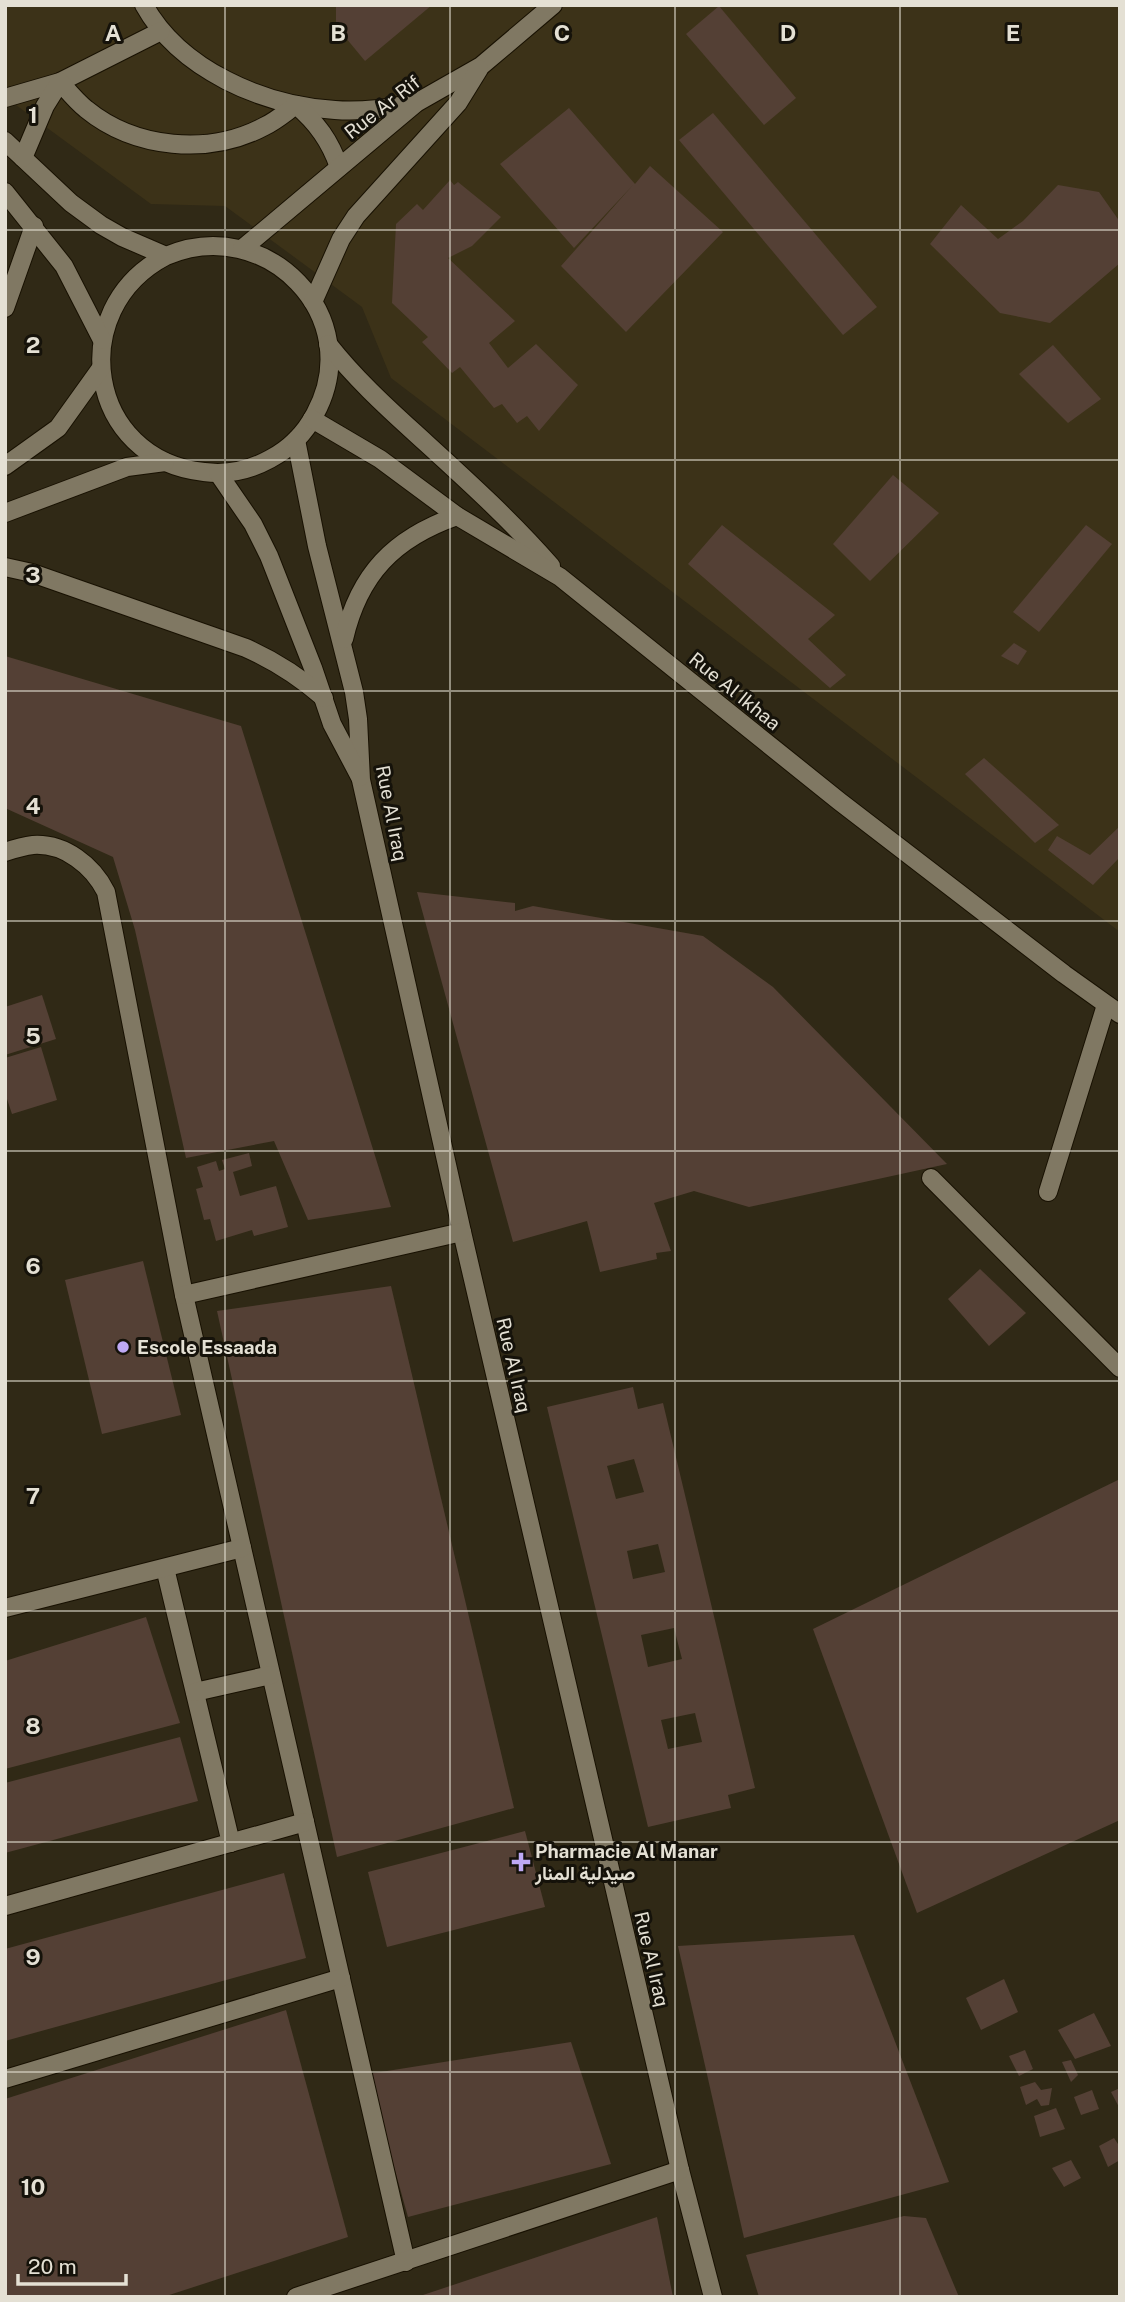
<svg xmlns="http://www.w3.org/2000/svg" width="1125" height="2302" viewBox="0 0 1125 2302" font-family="'Public Sans',Vazirmatn,sans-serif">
<rect width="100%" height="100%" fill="#302916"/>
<polygon fill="#3c3218" points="5,5 1120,5 1120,932 391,378 362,307 225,206 151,204 5,97"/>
<g fill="#544035" fill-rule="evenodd">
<polygon points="336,5 432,5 365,61 336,26"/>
<polygon points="719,6 796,98 764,125 686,34"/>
<polygon points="569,108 635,184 650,166 723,232 626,332 561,266 633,185 574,248 500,164"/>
<polygon points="713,113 877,307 843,335 679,140"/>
<polygon points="450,180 454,185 458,182 501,217 472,246 448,258 515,321 489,343 508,368 536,344 578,385 539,431 527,416 517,423 502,404 494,408 460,367 452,373 422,342 428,337 392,303 396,224 417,204 423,210"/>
<polygon points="1058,185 1099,192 1120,222 1120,263 1050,323 1000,313 930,244 961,205 998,239 1023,221"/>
<polygon points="1053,345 1101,399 1068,423 1019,374"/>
<polygon points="893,475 939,513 870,581 833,544"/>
<polygon points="722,525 835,615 808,639 846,675 830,688 688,564"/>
<polygon points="1086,525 1112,544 1039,632 1013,612"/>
<polygon points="1014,643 1027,651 1018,665 1001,656"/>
<polygon points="5,656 241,726 391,1207 308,1220 274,1141 186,1158 135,930 113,857 5,808"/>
<polygon points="984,758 1059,825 1035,843 965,774"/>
<polygon points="1120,826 1120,857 1093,885 1048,850 1057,836 1090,855"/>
<polygon points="417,892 515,903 515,911 533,906 703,936 773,987 947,1164 749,1207 694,1191 654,1203 671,1251 656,1253 657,1259 600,1272 587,1221 513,1242"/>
<polygon points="42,995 56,1039 5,1055 5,1007"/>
<polygon points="41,1047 57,1100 12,1114 5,1093 5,1058"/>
<polygon points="249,1153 252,1166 233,1172 240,1196 276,1186 288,1227 254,1236 252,1230 216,1241 210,1219 204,1220 196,1189 203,1187 197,1167 216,1161 219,1171 225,1169 222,1160"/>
<polygon points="143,1261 181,1415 102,1434 65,1280"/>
<polygon points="980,1269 1026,1313 989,1346 948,1299"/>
<polygon points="391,1286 514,1808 337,1857 217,1311"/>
<path d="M633,1387L638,1409L663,1403L755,1788L728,1795L731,1808L648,1827L547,1407ZM634,1459L644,1492L616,1499L607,1466ZM658,1544L665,1572L633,1579L627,1551ZM674,1628L682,1659L648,1667L641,1635ZM695,1713L702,1742L668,1749L661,1720Z"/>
<polygon points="1120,1479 1120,1820 917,1913 813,1629"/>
<polygon points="146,1617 180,1723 5,1769 5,1661"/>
<polygon points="180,1737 198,1801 5,1853 5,1783"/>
<polygon points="525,1831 545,1907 387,1947 368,1872"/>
<polygon points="284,1873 306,1958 5,2041 5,1949"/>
<polygon points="854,1935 949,2182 744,2238 678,1946"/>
<polygon points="1004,1979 1018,2012 981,2030 966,1998"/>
<polygon points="286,2010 348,2237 163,2297 5,2297 5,2099"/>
<polygon points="1094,2013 1111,2046 1075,2059 1058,2030"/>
<polygon points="571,2042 611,2164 408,2217 368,2074"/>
<polygon points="1025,2050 1033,2069 1019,2076 1009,2056"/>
<polygon points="1071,2060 1078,2075 1071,2082 1062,2062"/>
<polygon points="1035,2082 1041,2090 1052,2088 1049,2105 1041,2106 1037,2099 1026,2105 1020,2087"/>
<polygon points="1120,2088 1120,2109 1111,2092"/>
<polygon points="1092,2090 1099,2109 1081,2115 1074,2097"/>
<polygon points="1056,2108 1065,2129 1040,2137 1034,2116"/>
<polygon points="1114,2138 1120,2147 1120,2160 1108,2167 1099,2146"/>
<polygon points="1071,2160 1081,2178 1064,2187 1052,2168"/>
<polygon points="904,2216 926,2218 959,2297 759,2297 746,2255"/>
<polygon points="657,2217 673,2297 420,2297 420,2296"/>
</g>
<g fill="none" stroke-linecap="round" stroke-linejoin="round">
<g stroke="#181102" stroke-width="20">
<g id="minor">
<path d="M144,5C180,70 264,106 335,110C363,112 389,108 416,103"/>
<polyline points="5,98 60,82 161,31"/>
<path d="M5,141L71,203L101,225L122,237L166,256C266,213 368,317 315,414C305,433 289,449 270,459C250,470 227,475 204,472C87,460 64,309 166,256"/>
<path d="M23,158L45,106L60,82C68,91 77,102 86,109C135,149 209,156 265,126C276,121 286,112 296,105C317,123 330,141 339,167"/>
<polyline points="5,192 64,266 102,340"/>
<polyline points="242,249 416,103 481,66 553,5"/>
<polyline points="313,302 341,239 356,216 458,103 479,69"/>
<polyline points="5,308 34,226"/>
<path d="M328,344C354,377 384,405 415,433C462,476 509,518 551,566"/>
<polyline points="312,419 380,459 457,516 560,577 839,801 1064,974 1120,1014"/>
<polyline points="296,440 317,546 354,692 358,719 361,780 462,1232 680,2170 713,2297"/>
<polyline points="5,466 58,428 101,368"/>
<polyline points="218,473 253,524 269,556 313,668 332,724 360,777"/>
<polyline points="5,513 127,467 165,462"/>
<path d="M5,567L32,573L246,648C275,661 300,677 324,698"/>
<path d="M344,639C359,574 394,538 457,516"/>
<path d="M5,852C14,849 24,846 33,845C65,843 93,866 106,892L184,1295L406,2262"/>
<polyline points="931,1178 1120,1368"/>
<polyline points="1048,1192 1106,1005"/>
<polyline points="184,1295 462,1232"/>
<polyline points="165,1568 231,1843"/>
<polyline points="5,1608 242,1548"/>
<polyline points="195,1692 271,1675"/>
<polyline points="5,1906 305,1822"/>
<polyline points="5,2079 341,1978"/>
<polyline points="296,2297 680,2170"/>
</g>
</g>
<use href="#minor" stroke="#807863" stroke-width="18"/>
</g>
<path fill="none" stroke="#e4e0d4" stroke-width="2" stroke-opacity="0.55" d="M225,5V2297M450,5V2297M675,5V2297M900,5V2297M5,230H1120M5,460H1120M5,691H1120M5,921H1120M5,1151H1120M5,1381H1120M5,1611H1120M5,1842H1120M5,2072H1120"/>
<g fill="#bea9f4" stroke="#15120a" stroke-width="2.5">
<circle cx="123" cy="1347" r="7"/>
<path d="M517.5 1851.5h7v7h7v7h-7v7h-7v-7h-7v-7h7z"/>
</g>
<g text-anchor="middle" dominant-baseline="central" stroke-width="6" stroke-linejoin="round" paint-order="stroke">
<g font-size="19" fill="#e4e0d4" stroke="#15120a">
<text transform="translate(382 107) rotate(-38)">Rue Ar Rif</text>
<text transform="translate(735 691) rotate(39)">Rue Al Ikhaa</text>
<text transform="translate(392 813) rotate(79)">Rue Al Iraq</text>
<text transform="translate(514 1365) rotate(77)">Rue Al Iraq</text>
<text transform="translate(652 1959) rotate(77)">Rue Al Iraq</text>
</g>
<g font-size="19" font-weight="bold" fill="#e4e0d4" stroke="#15120a" text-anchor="start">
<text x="137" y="1347">Escole Essaada</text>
<text x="535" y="1851">Pharmacie Al Manar<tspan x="535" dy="22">صيدلية المنار</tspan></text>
</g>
</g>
<g font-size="23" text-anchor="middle" font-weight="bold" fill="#e4e0d4" stroke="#15120a" stroke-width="6" stroke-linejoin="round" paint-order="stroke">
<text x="113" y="41">A</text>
<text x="338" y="41">B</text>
<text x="562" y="41">C</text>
<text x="788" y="41">D</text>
<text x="1013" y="41">E</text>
<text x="33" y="123">1</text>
<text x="33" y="353">2</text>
<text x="33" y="583">3</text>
<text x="33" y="814">4</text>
<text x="33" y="1044">5</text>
<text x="33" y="1274">6</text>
<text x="33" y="1504">7</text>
<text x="33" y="1734">8</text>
<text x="33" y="1965">9</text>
<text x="33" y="2195">10</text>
</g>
<rect width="1125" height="2302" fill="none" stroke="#e4e0d4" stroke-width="14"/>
<path d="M18 2274v10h108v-10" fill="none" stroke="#e4e0d4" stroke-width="3.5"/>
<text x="28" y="2274" font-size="21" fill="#e4e0d4" stroke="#15120a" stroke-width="5" paint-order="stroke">20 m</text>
</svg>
